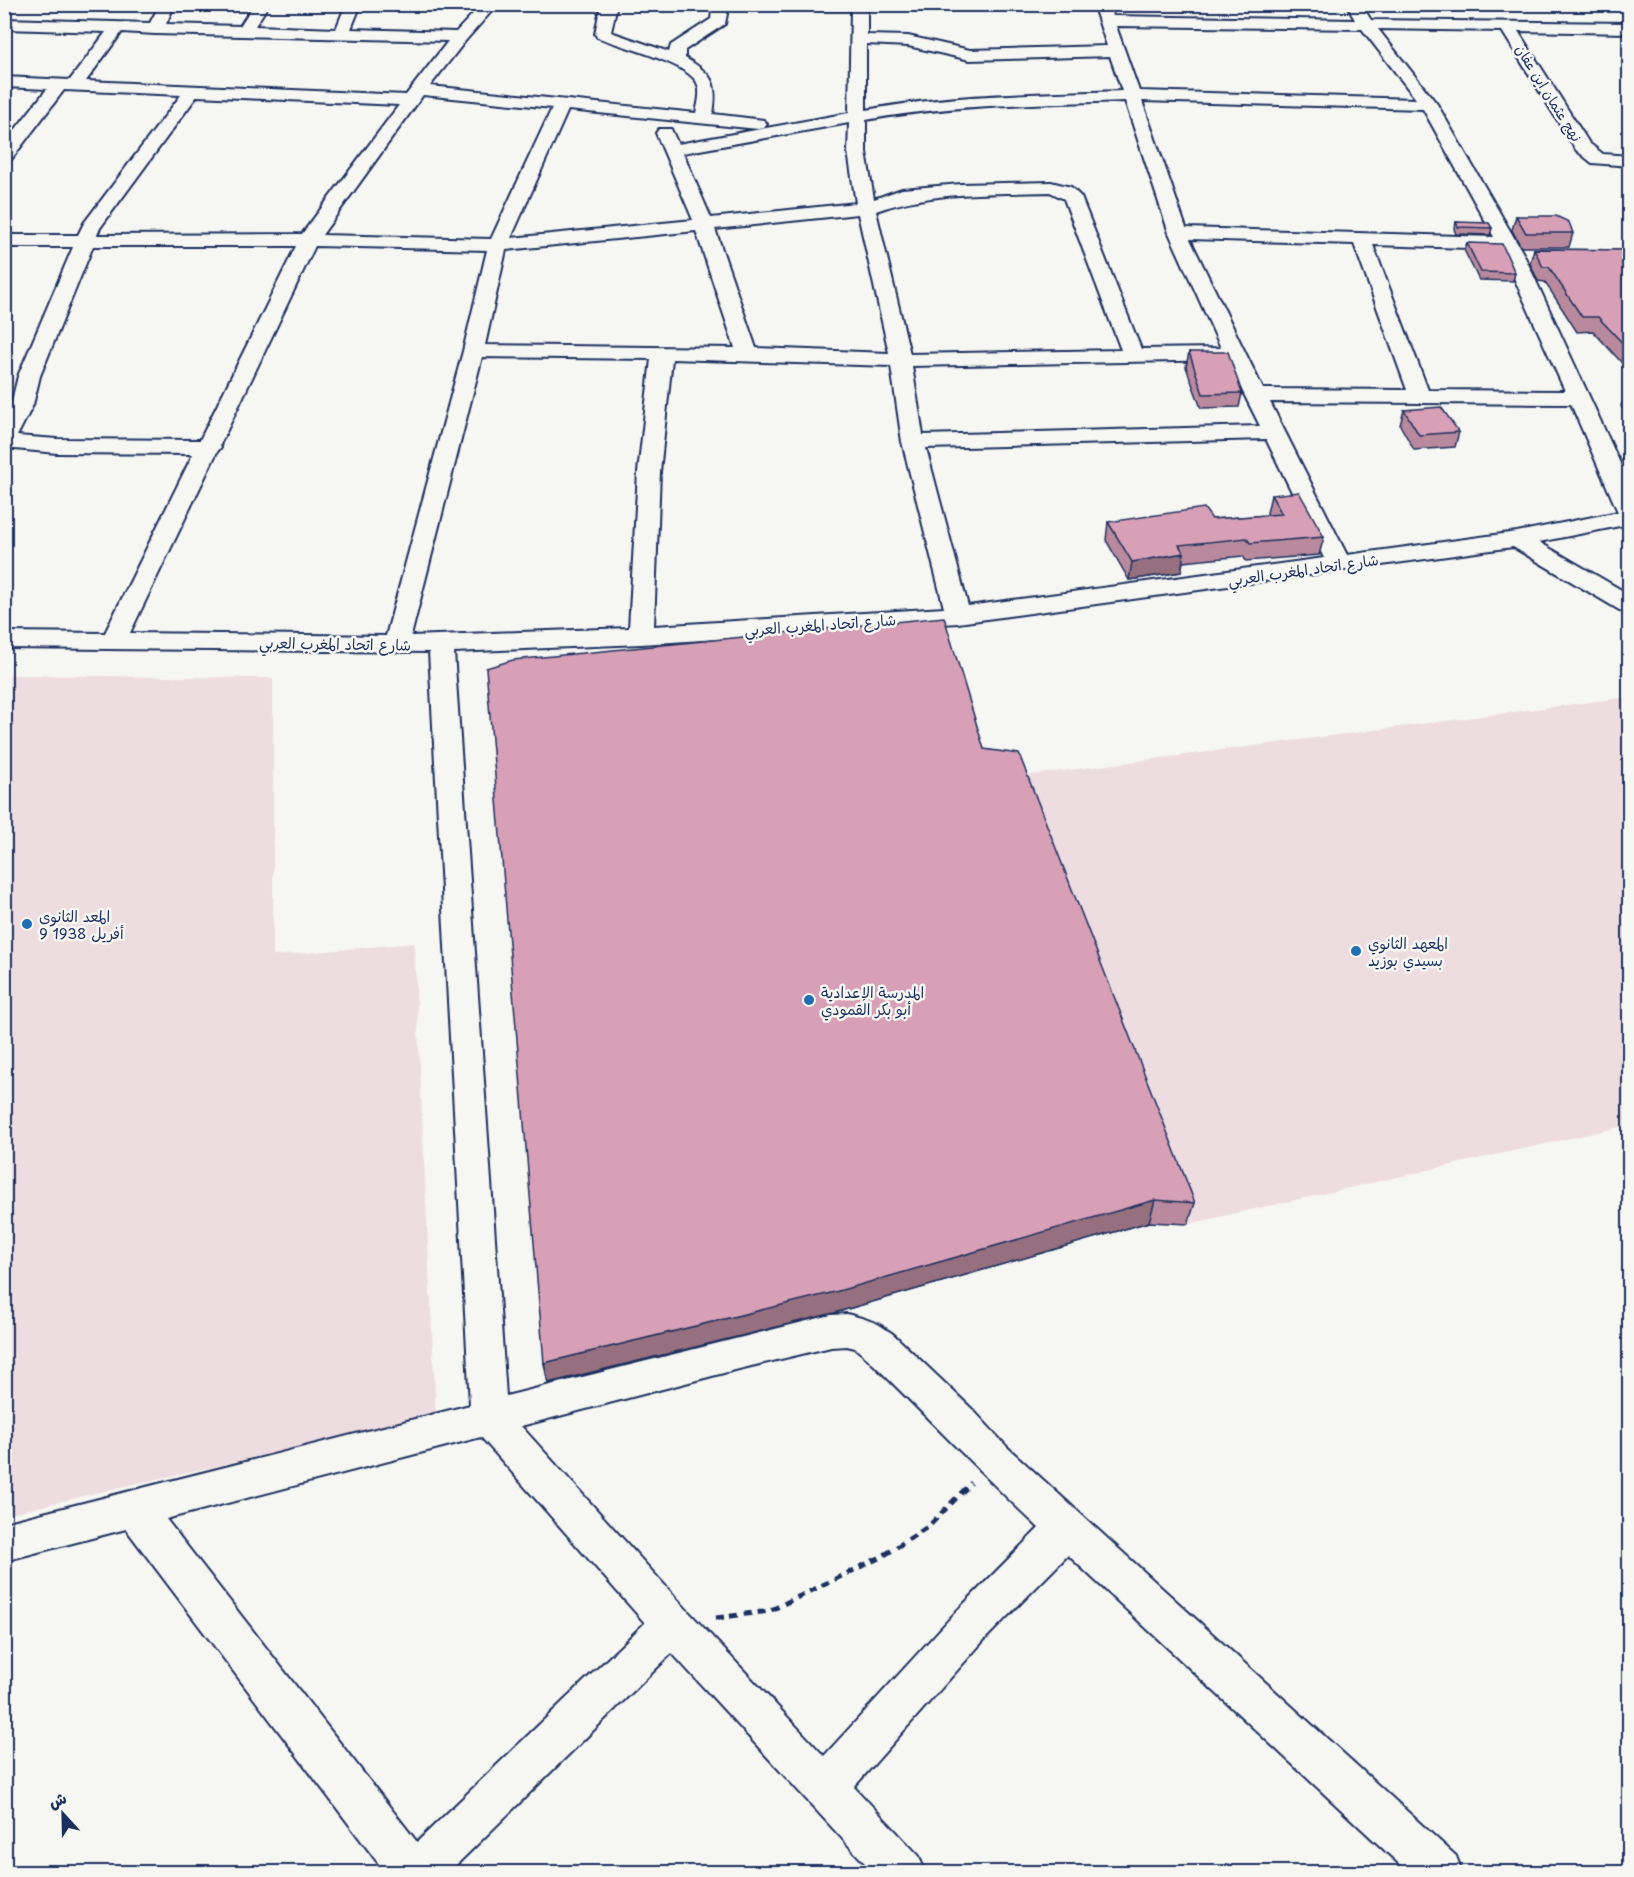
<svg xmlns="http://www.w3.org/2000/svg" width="1634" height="1877" viewBox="0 0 1634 1877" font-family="'Playpen Sans','Playpen Sans Arabic',sans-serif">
<rect width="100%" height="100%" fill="#f6f6f2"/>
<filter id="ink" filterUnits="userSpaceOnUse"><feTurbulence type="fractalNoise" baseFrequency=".0167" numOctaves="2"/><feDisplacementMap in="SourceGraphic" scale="12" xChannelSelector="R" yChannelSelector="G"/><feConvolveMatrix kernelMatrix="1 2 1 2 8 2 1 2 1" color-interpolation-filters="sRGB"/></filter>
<g filter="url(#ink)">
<g fill="#eddce0">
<polygon points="5,675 273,678 273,956 414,943 436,1418 125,1486 5,1515"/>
<polygon points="1629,697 1629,1125 1188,1224 1016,777"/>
</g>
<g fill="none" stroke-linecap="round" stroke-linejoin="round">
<g stroke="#1b2f5e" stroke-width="4">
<path id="street" d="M160,4H175L166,24L240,26L254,4H269L255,26L336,29L346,4H361L351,29L456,32L482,4H498L466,40L430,86L696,113C698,103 702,90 696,81C682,61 621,47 597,37L595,34L601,4H617L611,32L669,52L671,45L711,19L713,4H729L725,24L685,50V58C713,74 718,83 713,114L764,120L767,124L764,128L758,129L568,110L511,238L693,220L656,133L659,129H671L678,144L849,113L851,9H802L795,4H867V35L908,36L970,50L1107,46L1093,4H1109L1113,16L1355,20L1346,4H1361L1371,20L1630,23V33L1518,31L1589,143L1603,154L1630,156V166L1592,163L1576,150L1502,31L1378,29L1437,104L1524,255L1630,485V524L1539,542L1630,595V613L1621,611L1513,547L958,623L641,644L454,652L506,1396L831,1315L847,1314L865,1319L878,1324L893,1334L973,1410L1007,1447L1456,1856L1462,1872H1408L1068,1555L984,1640L854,1787L919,1856L925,1872H873L672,1653L449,1872H385L126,1529L4,1561V1523L470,1405L429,652L4,648V632L105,633L193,454L57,453L4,448V418L11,405L18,376L73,247H4V235H78L84,223L181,95L64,90L10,161L4,162V144L47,89L4,87V77L70,80L106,32L4,29V19L150,23ZM1116,26L1362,29L1416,99L1139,91ZM122,32L155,34L448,41L406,95L86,81ZM866,44L908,46L970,60L1110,56L1122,91C1036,94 951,94 866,110ZM423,95L552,108L491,239L322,235ZM197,96L399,105L302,234L97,235L100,228ZM1125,101L1169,233L1221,348L1141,349L1081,197L1071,187L1051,182L961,184L902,189L874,199L866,152V120C952,104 1039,104 1125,101ZM1142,101L1423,109L1494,237L1186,228ZM849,123L848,152L856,203L711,218L683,153ZM1050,192L1064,199L1121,350L910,354L876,211C932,191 992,194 1050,192ZM858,214L889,353L756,348L715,229ZM696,231L735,348L485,345L506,250ZM1190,239L1354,244L1407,390L1263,389ZM1373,245L1501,249L1565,391L1428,390ZM93,246H296L200,440L57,439L17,436L33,405L40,376ZM315,246L487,250L463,351L386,636L130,633L217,452L221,447L220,445ZM482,357L651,359L638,472L629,628L411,636ZM672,359L891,366L902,442L944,608L654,626L660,472ZM1227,360L1260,426L923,435L912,366ZM1270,402L1571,404L1618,512L1517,532L1347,555ZM1266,439L1324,558L968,606L926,448ZM847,1346L855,1348L867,1358C925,1414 980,1473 1039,1528L956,1612L824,1756L687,1610L521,1426L739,1369L831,1347ZM481,1437L645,1623L417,1842L166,1519Z"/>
</g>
<polyline stroke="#1b2f5e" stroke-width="5" stroke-dasharray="8 6" stroke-linecap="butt" points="716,1618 769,1611 883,1556 929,1526 971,1483"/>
<use href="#street" fill="#f6f6f2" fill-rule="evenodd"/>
</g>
<g fill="#b98a9d" stroke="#1b2f5e" stroke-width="1.5">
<polygon points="1516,216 1573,233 1569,247 1521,247 1512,230"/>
<polygon points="1456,222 1492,228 1490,235 1456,234 1454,229"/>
<polygon points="1467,243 1515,273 1513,281 1479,280 1464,250"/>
<polygon points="1534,249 1629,250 1629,362 1622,363 1593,331 1577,332 1545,282 1538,281 1530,263"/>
<polygon points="1189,352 1242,393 1239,407 1201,408 1186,367"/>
<polygon points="1629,385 1629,419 1621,406"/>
<polygon points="1404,410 1459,432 1455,447 1414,450 1400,425"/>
<polygon points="1271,495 1324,537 1319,555 1246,561 1243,556 1183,562 1181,572 1129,580 1106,540 1108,522 1212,519 1268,515 1267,513"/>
<polygon points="984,749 1195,1203 1188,1224 1149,1222 834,1313 548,1383 544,1363"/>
</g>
<g fill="#96707f" stroke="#1b2f5e" stroke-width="1.5">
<polygon points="1628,349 1629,349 1629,362 1622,363"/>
<polygon points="1184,553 1181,572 1129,580 1132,562"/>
<polygon points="1155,1200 1149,1222 834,1313 548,1383 544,1363"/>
</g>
<g fill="#d7a0b6" stroke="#1b2f5e" stroke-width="1.5">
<polygon points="1516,216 1556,216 1569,222 1573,233 1526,233"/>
<polygon points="1456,222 1489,223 1492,228 1458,227"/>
<polygon points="1467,243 1502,244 1515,273 1481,272"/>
<polygon points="1534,249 1629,250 1629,349 1628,349 1598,317 1582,317 1549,267 1543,267"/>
<polygon points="1189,352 1228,352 1242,393 1203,394"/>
<polygon points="1441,407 1459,432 1419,435 1404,410"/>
<polygon points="1299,492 1324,537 1250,543 1247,538 1179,545 1184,553 1132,562 1108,522 1204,508 1212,519 1282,514 1271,495"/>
<polygon points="944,617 984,749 1019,754 1195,1203 1155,1200 835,1292 544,1363 486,668 513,660"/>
</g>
</g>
<g fill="#1f6fb2" stroke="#f6f6f2" stroke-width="2">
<circle cx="27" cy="924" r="6"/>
<circle cx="1356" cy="951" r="6"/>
<circle cx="809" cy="1000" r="6"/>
</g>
<g text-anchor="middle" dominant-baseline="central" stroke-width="5" stroke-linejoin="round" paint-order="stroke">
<g font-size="14" fill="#1b2f5e" stroke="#f6f6f2">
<text transform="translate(1549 93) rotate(58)">نهج عثمان ابن عفان</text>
</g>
<g font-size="15" fill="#1b2f5e" stroke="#f6f6f2">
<text transform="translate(1303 569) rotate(-8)">شارع اتحاد المغرب العربي</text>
<text transform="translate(820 624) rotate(-4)">شارع اتحاد المغرب العربي</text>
<text transform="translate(335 643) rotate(1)">شارع اتحاد المغرب العربي</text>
</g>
<g font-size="15" fill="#1b2f5e" stroke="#f6f6f2" text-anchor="start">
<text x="39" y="915">المعد الثانوي<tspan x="39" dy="17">9 أفريل 1938</tspan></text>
<text x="1368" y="942">المعهد الثانوي<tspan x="1368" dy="17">بسيدي بوزيد</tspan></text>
<text x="821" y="991">المدرسة الإعدادية<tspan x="821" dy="17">أبو بكر القمودي</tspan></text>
</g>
</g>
<rect width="1634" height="1877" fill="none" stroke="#f6f6f2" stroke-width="24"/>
<rect x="12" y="12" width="1610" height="1853" fill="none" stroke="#1b2f5e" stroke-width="2" filter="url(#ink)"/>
<g transform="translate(63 1814) rotate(338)" stroke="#f6f6f2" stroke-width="4.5" paint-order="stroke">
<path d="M0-4.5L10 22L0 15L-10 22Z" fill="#1b2f5e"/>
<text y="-9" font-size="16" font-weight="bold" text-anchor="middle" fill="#1b2f5e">ش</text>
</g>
</svg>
